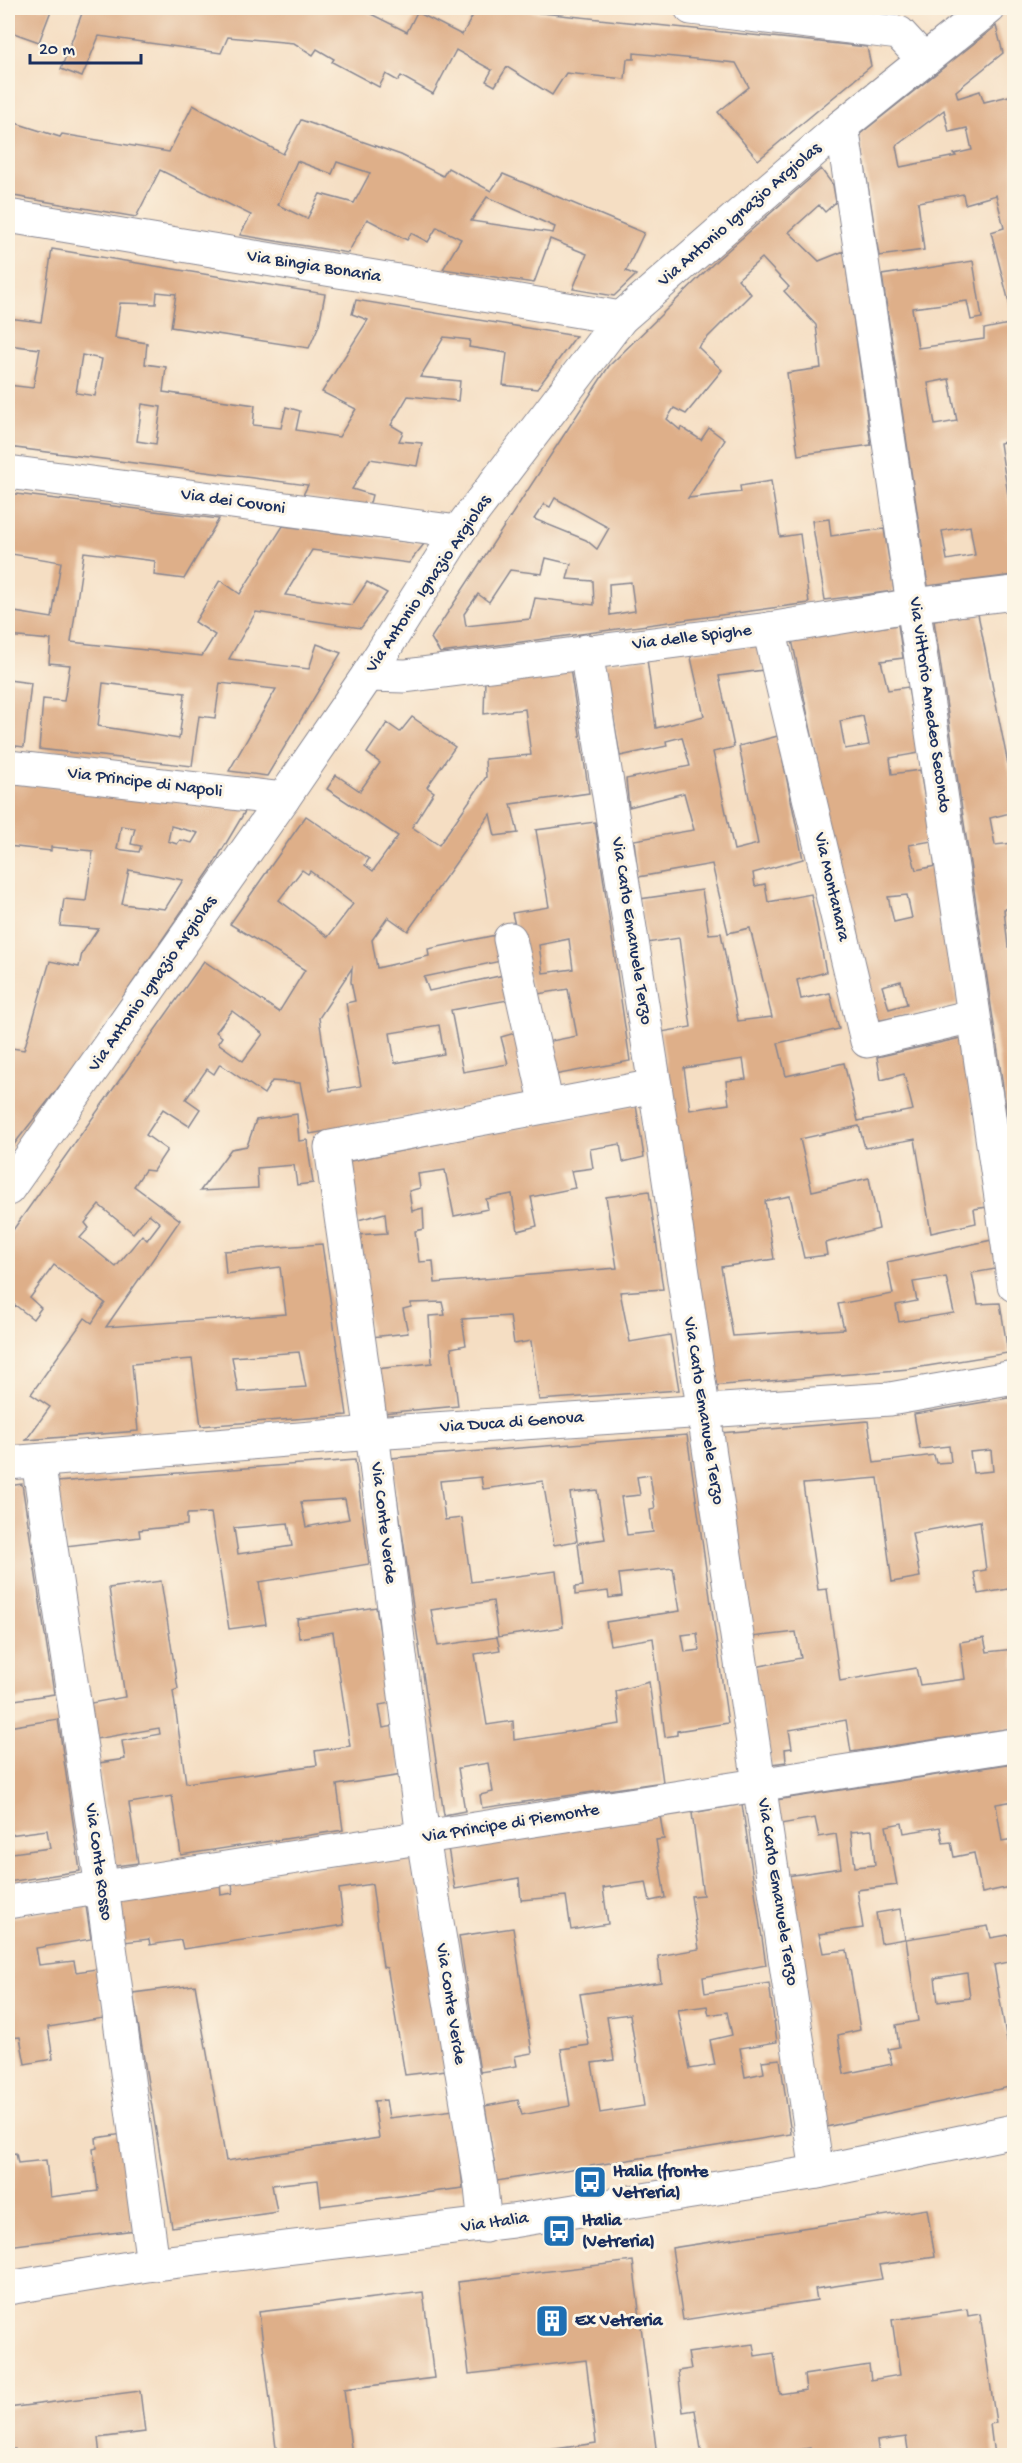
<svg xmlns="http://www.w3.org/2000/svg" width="1022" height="2463" viewBox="0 0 1022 2463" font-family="'Gochi Hand',sans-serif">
<rect width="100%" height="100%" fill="#fcf5e5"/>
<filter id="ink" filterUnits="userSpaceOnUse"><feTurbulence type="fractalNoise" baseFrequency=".0167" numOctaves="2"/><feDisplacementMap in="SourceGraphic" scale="12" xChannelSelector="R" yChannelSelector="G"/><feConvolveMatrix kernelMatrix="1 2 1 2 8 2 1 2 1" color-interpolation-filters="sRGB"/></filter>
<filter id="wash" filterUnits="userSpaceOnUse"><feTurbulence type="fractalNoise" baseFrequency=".008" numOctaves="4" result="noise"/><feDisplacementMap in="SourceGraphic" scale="24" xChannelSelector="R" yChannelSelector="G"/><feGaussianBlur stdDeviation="1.35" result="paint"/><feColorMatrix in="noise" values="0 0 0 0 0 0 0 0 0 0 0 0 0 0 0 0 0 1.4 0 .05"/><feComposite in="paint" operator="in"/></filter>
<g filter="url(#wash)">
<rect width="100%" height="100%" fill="#f5dec3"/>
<g id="blocks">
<g fill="#deaf89" fill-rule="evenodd">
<polygon points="8,8 52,8 39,42 8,31"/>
<polygon points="84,8 359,8 407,32 417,12 462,35 477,8 494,8 867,47 871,66 758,160 718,112 749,87 736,63 634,53 634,59 627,59 625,79 566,73 552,95 507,67 495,86 486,81 492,70 456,50 433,94 401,76 398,81 386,74 379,87 332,62 334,59 317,49 313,55 294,43 228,37 221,53 99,36 82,77 61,69"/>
<path d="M996,26L1003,53L956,91L958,98L980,91L984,102L1013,95L1014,322L991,232L1004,228L996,195L965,204L963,194L918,202L924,250L879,256L860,134ZM944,110L949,132L967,128L972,150L954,154L956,156L900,167L896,146Z"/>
<path d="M8,103L13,104L9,121L60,137L62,134L169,152L193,105L283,154L301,120L401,155L443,176L448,168L491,191L503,174L644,233L626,271L636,275L614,296L573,289L587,254L550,239L534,283L443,269L461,239L437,227L428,242L411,233L407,240L367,219L348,253L240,235L251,215L160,170L136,217L8,195ZM297,161L332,174L337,162L370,173L354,203L320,194L307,219L278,205ZM487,197L555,227L553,233L471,221Z"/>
<path d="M821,169L833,185L836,202L825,212L819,205L789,232L819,261L844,251L871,445L798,455L787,373L821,368L816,325L784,291L789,287L762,258L738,279L751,294L698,347L722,370L686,414L674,408L667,419L680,430L681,427L701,440L709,428L725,440L688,498L741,492L740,486L771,481L780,537L800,534L809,603L440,653L431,638L609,366L718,259ZM555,498L609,528L597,549L586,540L534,519L544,504L550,507ZM546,558L571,564L567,579L593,581L594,605L535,598L530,619L466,626L464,614L478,594L489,602L510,570L542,574ZM631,582L635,611L610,615L609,584Z"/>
<path d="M52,249L325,294L319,325L309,348L171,327L176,294L157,292L156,304L120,303L115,338L147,343L145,364L166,367L163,392L255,405L253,425L281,428L286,407L300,411L296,430L339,437L356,409L322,392L368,320L352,314L356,300L576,336L537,389L503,385L507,353L469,347L470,340L444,337L420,377L460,381L458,401L408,396L391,425L403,432L399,441L422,443L417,466L370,459L352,489L372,495L369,507L301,499L308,485L8,447V385L33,388L40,349L8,345V318L41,322ZM82,355L102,359L95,396L76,393ZM142,404L161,407L156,444L137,441Z"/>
<path d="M973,261L982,318L971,320L967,301L912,308L918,348L984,339V329L1014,323V361H1011L1014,379V440L1000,443L1014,534V575L928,586L882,275ZM949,379L957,421L935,425L928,383ZM970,526L975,555L947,560L942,531Z"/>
<path d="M8,493L219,519L184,579L154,575L155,561L84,552L71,642L202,656L215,635L195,622L220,580L240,594L283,526L424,544L409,563L312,550L285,595L352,605L367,582L387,593L361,628L256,612L229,659L309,669L317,644L341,653L267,776L229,771L276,689L220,683L215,718L199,716L192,766L39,749L43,699L64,701L70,665L49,663L51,640L8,636V611L52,618L61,562L12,554L8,572ZM103,683L185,693L179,739L98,726Z"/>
<polygon points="829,519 831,536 884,529 894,591 825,600 812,521"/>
<polygon points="978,614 1014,794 1011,795 1014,812 990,818 995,845 1013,843 1014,851 1014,907 1004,909 1008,947 1014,945 1013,1154 934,620"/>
<path d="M898,625L903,658L881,661L888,690L908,687L919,753L890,758L892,774L920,770L932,841L909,845L916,870L936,866L957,1004L872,1022L792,640ZM863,716L869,745L845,749L840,721ZM907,895L912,918L894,922L888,897ZM901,981L907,1004L889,1009L882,986Z"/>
<path d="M757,645L763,670L719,676L734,747L713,752L734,850L758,844L739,746L778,736L803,859L753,873L755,886L765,884L768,902L811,894L826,972L797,980L801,999L830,993L839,1029L778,1043L786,1076L844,1063L858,1121L913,1110L904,1074L881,1080L877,1057L961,1038L987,1207L974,1209L976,1223L931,1233L915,1139L865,1148L859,1126L800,1139L812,1191L869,1178L879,1229L825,1243L827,1255L804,1258L790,1196L765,1201L774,1259L721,1267L733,1336L844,1329L838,1304L893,1294L887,1262L992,1240L996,1269L972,1273L978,1304L1000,1303L1008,1353L909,1369L712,1386L661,1032L691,1027L679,938L647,943L640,899L702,890L709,934L721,933L738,1021L772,1017L750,928L728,933L712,864L638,877L634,840L694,830L684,793L629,807L626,779L690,766L682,737L666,741L667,746L620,756L604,663L647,659L656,728L704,716L690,653ZM743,1059L746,1079L726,1081L729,1104L690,1110L684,1068ZM946,1277L954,1313L899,1322L896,1305L917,1301L913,1282Z"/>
<path d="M570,669L589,793L511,804L518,833L495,836L490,814L408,931L388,917L372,940L377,968L429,956L428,949L496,935L501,961L424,977L429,991L509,974L514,999L451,1010L463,1072L508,1064L501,1037L522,1031L536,1094L310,1134L300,1083L272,1081L264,1094L220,1064L214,1074L207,1069L186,1099L200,1109L189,1126L163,1109L146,1135L167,1150L153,1171L145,1170L134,1186L180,1220L106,1327L286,1314L280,1267L226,1274L224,1251L322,1244L347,1415L201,1426L192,1359L132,1364L138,1431L26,1440L50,1407L31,1394L85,1318L92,1323L105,1303L54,1265L30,1298L41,1308L33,1319L15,1305L8,1316V1237L204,961L279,1012L305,970L230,924L306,816L369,859L365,865L373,871L398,836L327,789L336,775L360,791L380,763L367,753L387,723L400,732L412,717L455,747L427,787L434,792L412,827L439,845L486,777L485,759L531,755L525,709L484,714L485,680ZM302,870L308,874L310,871L353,904L328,937L279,900ZM352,968L351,982L355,1001L346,1003L361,1086L330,1091L319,1018ZM232,1011L263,1034L243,1061L218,1043L222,1037L216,1032ZM439,1025L444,1054L395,1063L390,1033ZM99,1205L133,1233L149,1214L160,1223L147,1240L142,1235L116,1267L80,1238L89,1228L85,1223ZM299,1352L306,1387L238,1392L232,1357Z"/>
<polygon points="8,680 31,683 24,747 8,745"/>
<path d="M8,782L247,808L212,867L77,1064L8,1152V1063L12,1048L24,1050L50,961L79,967L82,953L98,929L60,926L64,899L86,901L93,851L51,847V851L8,846ZM121,826L135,828L131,844L141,846L139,852L117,849ZM171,826L198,833L192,843L180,840L177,844L168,841ZM129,870L183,880L165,909L122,904Z"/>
<path d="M595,822L630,1061L549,1076L541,1043L577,1036L568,989L532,995L512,913L549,907L536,830ZM569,939L573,969L543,973L539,945Z"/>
<polygon points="636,1105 644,1157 623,1162 620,1144 590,1149 593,1168 571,1171 575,1188 531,1197 537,1226 518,1231 512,1194 486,1199 488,1209 454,1216 445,1170 418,1174 420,1188 409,1191 412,1211 423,1208 424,1229 415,1231 419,1262 433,1261 435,1283 617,1268 606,1197 649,1191 663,1289 620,1292 630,1342 670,1335 679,1390 539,1400 531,1341 514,1344 510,1316 462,1319 466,1345 451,1348 458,1406 382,1413 376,1369 432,1363 429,1316 445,1315 442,1302 411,1303 411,1307 403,1309 408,1333 371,1337 356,1235 387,1233 385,1213 354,1221 345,1162"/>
<polygon points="297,1114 299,1141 307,1140 313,1183 297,1185 294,1165 257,1168 258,1188 200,1191 231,1149 247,1146 256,1120"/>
<path d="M1014,1397V1588L978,1594L974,1572L986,1570L980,1521L912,1533L920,1577L892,1582L878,1478L803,1484L818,1590L827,1589L840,1681L916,1668L920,1685L965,1679L960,1642L984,1638L987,1652L1014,1649V1728L851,1752L846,1720L789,1730L792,1748L785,1749L786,1762L771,1764L755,1667L801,1658L796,1632L752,1637L720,1433L868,1421L874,1463L934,1455L936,1463L951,1462L949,1446L920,1449L914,1414ZM991,1450L993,1471L973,1473L970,1452Z"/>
<path d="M687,1435L728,1723L677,1731V1735L665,1737L653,1638L610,1645L606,1622L680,1611L673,1568L619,1574L622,1596L609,1598L608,1591L575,1595V1587L583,1586L578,1543L605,1539L597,1490L570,1493L577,1541L554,1545L543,1481L483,1489L481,1477L440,1481L445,1520L462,1518L471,1582L556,1571L563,1627L498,1637L493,1601L431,1610L438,1646L497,1637L500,1650L475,1654L487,1725L513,1721L514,1740L620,1724L616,1691L649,1682L663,1782L482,1808L480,1795L493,1792L488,1763L458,1768L465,1811L444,1815L391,1458ZM650,1475L655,1509L650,1510L653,1532L627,1535L621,1497L640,1495L637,1477ZM697,1633L699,1650L685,1652L682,1635Z"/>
<path d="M355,1460L369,1564L259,1582L266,1624L229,1629L211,1513L187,1514V1525L139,1530L140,1537L66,1546L56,1482ZM345,1499L349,1519L306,1527L301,1502ZM288,1523L292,1546L238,1554L234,1528Z"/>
<polygon points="22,1484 54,1694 8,1701 8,1486"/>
<polygon points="161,1581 178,1689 173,1691 186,1783 317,1765 315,1751 350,1746 333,1632 299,1638 297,1619 376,1607 391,1703 379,1705 383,1728 395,1726 402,1775 337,1785 343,1830 181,1855 172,1796 129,1803 138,1863 115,1866 99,1763 125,1759 122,1741 160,1734 159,1728 96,1739 91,1703 125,1697 109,1588"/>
<path d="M58,1719L80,1871L8,1882V1727ZM47,1830L50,1848L12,1853L9,1835Z"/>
<path d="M1014,1763V1801L996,1804L1002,1841L1014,1839V1886L982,1893L974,1853L954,1857L951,1842L943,1843L940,1827L904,1833L902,1823L886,1826L897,1885L857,1890L863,1928L819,1934L823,1953L847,1950L860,2030L838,2035L844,2074L892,2064L888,2049L899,2047L896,2025L918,2021L906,1939L988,1926L991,1938L1014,1934V1961L994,1965L1008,2047L1014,2046V2086L826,2127L787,1876L841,1868L836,1834L819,1837L815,1818L781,1824L776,1800ZM872,1830L875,1865L855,1867L851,1832ZM967,1973L970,1998L938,2002L935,1978Z"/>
<path d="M742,1804L766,1965L703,1977L705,1993L769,1983L777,2042L740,2048L745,2077L764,2073L762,2061L780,2059L791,2134L497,2181L485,2106L518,2100L522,2115L570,2106L561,2049L589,2045L580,1994L661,1982L658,1956L699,1949L691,1896L703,1895L692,1813ZM707,2006L709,2015L727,2012L732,2035L710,2040L715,2065L690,2069L678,2010ZM630,2014L644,2106L600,2113L592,2063L614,2060L607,2017Z"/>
<polygon points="660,1816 664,1839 656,1840 665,1898 650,1901 646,1882 603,1888 608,1924 571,1930 566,1896 521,1900 519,1878 455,1889 448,1848"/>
<polygon points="414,1854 446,2070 405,2075 388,1972 387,1968 383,1967 372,1884 339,1889 344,1925 183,1949 181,1940 150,1945 149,1939 124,1942 117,1899 220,1883 221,1895 233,1893 232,1881"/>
<polygon points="86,1906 91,1939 36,1948 39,1965 74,1961 76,1972 96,1969 104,2018 48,2027 53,2059 25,2064 20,2037 8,2038 8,1918"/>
<polygon points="900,1909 905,1939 881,1943 876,1913"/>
<polygon points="513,1928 532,2053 515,2056 517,2066 480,2072 459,1936"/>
<polygon points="195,1985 226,2161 379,2138 374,2101 386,2100 389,2118 454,2110 463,2188 321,2206 318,2180 272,2185 277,2212 172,2227 133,1993"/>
<polygon points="123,2134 135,2230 8,2246 8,2154 16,2153 18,2163 46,2160 50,2197 98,2191 93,2149 97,2148 96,2138"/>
<polygon points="927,2209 935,2257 879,2265 882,2279 815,2289 817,2300 683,2320 672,2248"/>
<polygon points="633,2261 657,2456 508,2456 596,2443 586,2360 469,2374 458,2282"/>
<polygon points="423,2292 434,2378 344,2389 352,2456 277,2456 259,2312"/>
<polygon points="967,2309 968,2316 980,2314 996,2423 990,2424 994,2456 909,2456 906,2437 877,2441 879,2456 811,2456 810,2448 785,2452 785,2456 702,2456 695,2410 683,2412 678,2371 691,2369 688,2353 753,2344 755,2356 774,2353 780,2394 806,2390 804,2375 869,2365 871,2380 900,2375 892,2320"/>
<polygon points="140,2391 145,2432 98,2438 100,2456 16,2456 15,2449 8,2450 8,2408"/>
</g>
</g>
</g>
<g filter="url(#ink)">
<use href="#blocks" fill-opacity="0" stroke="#888690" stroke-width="1.5"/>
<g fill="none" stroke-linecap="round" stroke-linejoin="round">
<g stroke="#888690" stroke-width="35">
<g id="minor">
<polyline points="691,8 899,33 924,60"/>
<polyline points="842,126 1014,1285"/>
<polyline points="8,216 621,318"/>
<polyline points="8,472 458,532"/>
<polyline points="769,629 867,1041 973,1016"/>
<polyline points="586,651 655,1086 817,2172"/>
<polyline points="368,675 405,676 769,629 914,605 1014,593"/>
<polyline points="8,767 283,799"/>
<polyline points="510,939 547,1106"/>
<polyline points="8,1189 283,799 368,675 458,532 621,318 842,126 989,8"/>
<polyline points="38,1461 102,1888 153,2264"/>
<polyline points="8,1463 372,1433 890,1399 1014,1377"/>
<polyline points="8,1902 1014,1745"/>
<polyline points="485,2226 481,2187 423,1838 372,1433 331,1147 655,1086"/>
</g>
</g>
<g stroke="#888690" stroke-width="35">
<polyline id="tertiary" points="8,2288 153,2264 512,2221 817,2172 1014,2131"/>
</g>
<use href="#minor" stroke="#fff" stroke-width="33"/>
<use href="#tertiary" stroke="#fff" stroke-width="33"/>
</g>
</g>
<defs>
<g id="bus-square" transform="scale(1.725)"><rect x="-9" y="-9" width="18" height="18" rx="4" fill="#1f6fb2" stroke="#fcf5e5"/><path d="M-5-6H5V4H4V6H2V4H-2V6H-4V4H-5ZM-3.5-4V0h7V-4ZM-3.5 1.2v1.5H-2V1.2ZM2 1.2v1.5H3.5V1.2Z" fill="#fff"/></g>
<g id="building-square" transform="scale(1.725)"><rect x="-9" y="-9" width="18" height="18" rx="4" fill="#1f6fb2" stroke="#fcf5e5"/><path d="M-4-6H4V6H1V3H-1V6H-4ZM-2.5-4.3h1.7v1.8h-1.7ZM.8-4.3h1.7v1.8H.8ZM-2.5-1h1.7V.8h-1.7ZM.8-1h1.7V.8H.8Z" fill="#fff"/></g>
</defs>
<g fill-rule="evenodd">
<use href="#bus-square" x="590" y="2182"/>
<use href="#bus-square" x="559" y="2231"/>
<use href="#building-square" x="552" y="2321"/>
</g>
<g text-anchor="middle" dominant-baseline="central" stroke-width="6" stroke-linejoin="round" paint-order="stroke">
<g font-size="18" fill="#1b2f5e" stroke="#fcf5e5">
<text transform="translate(740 215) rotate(-41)">Via Antonio Ignazio Argiolas</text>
<text transform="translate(314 267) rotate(9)">Via Bingia Bonaria</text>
<text transform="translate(233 502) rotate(8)">Via dei Covoni</text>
<text transform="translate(429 584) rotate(-56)">Via Antonio Ignazio Argiolas</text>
<text transform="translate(692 638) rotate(-7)">Via delle Spighe</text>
<text transform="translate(929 705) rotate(82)">Via Vittorio Amedeo Secondo</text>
<text transform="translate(145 783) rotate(7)">Via Principe di Napoli</text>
<text transform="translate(831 887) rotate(77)">Via Montanara</text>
<text transform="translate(631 931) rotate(81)">Via Carlo Emanuele Terzo</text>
<text transform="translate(153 984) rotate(-55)">Via Antonio Ignazio Argiolas</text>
<text transform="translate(703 1411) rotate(81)">Via Carlo Emanuele Terzo</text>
<text transform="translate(512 1423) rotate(-4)">Via Duca di Genova</text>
<text transform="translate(383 1523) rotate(83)">Via Conte Verde</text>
<text transform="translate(511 1824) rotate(-9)">Via Principe di Piemonte</text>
<text transform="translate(98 1862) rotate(82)">Via Conte Rosso</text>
<text transform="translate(777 1892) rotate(81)">Via Carlo Emanuele Terzo</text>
<text transform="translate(450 2004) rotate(81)">Via Conte Verde</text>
<text transform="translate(495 2223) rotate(-8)">Via Italia</text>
</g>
<g font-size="18" font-weight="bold" fill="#1b2f5e" stroke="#fcf5e5" text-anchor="start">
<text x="613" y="2172">Italia (fronte<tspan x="613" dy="21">Vetreria)</tspan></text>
<text x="582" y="2221">Italia<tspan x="582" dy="21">(Vetreria)</tspan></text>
<text x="575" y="2321">Ex Vetreria</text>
</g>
</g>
<rect width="1022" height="2463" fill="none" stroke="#fcf5e5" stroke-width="30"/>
<path d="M30 54v9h111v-9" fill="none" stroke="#1b2f5e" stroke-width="3"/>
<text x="39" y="54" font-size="18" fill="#1b2f5e" stroke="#fcf5e5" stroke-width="4.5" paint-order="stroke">20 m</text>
</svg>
